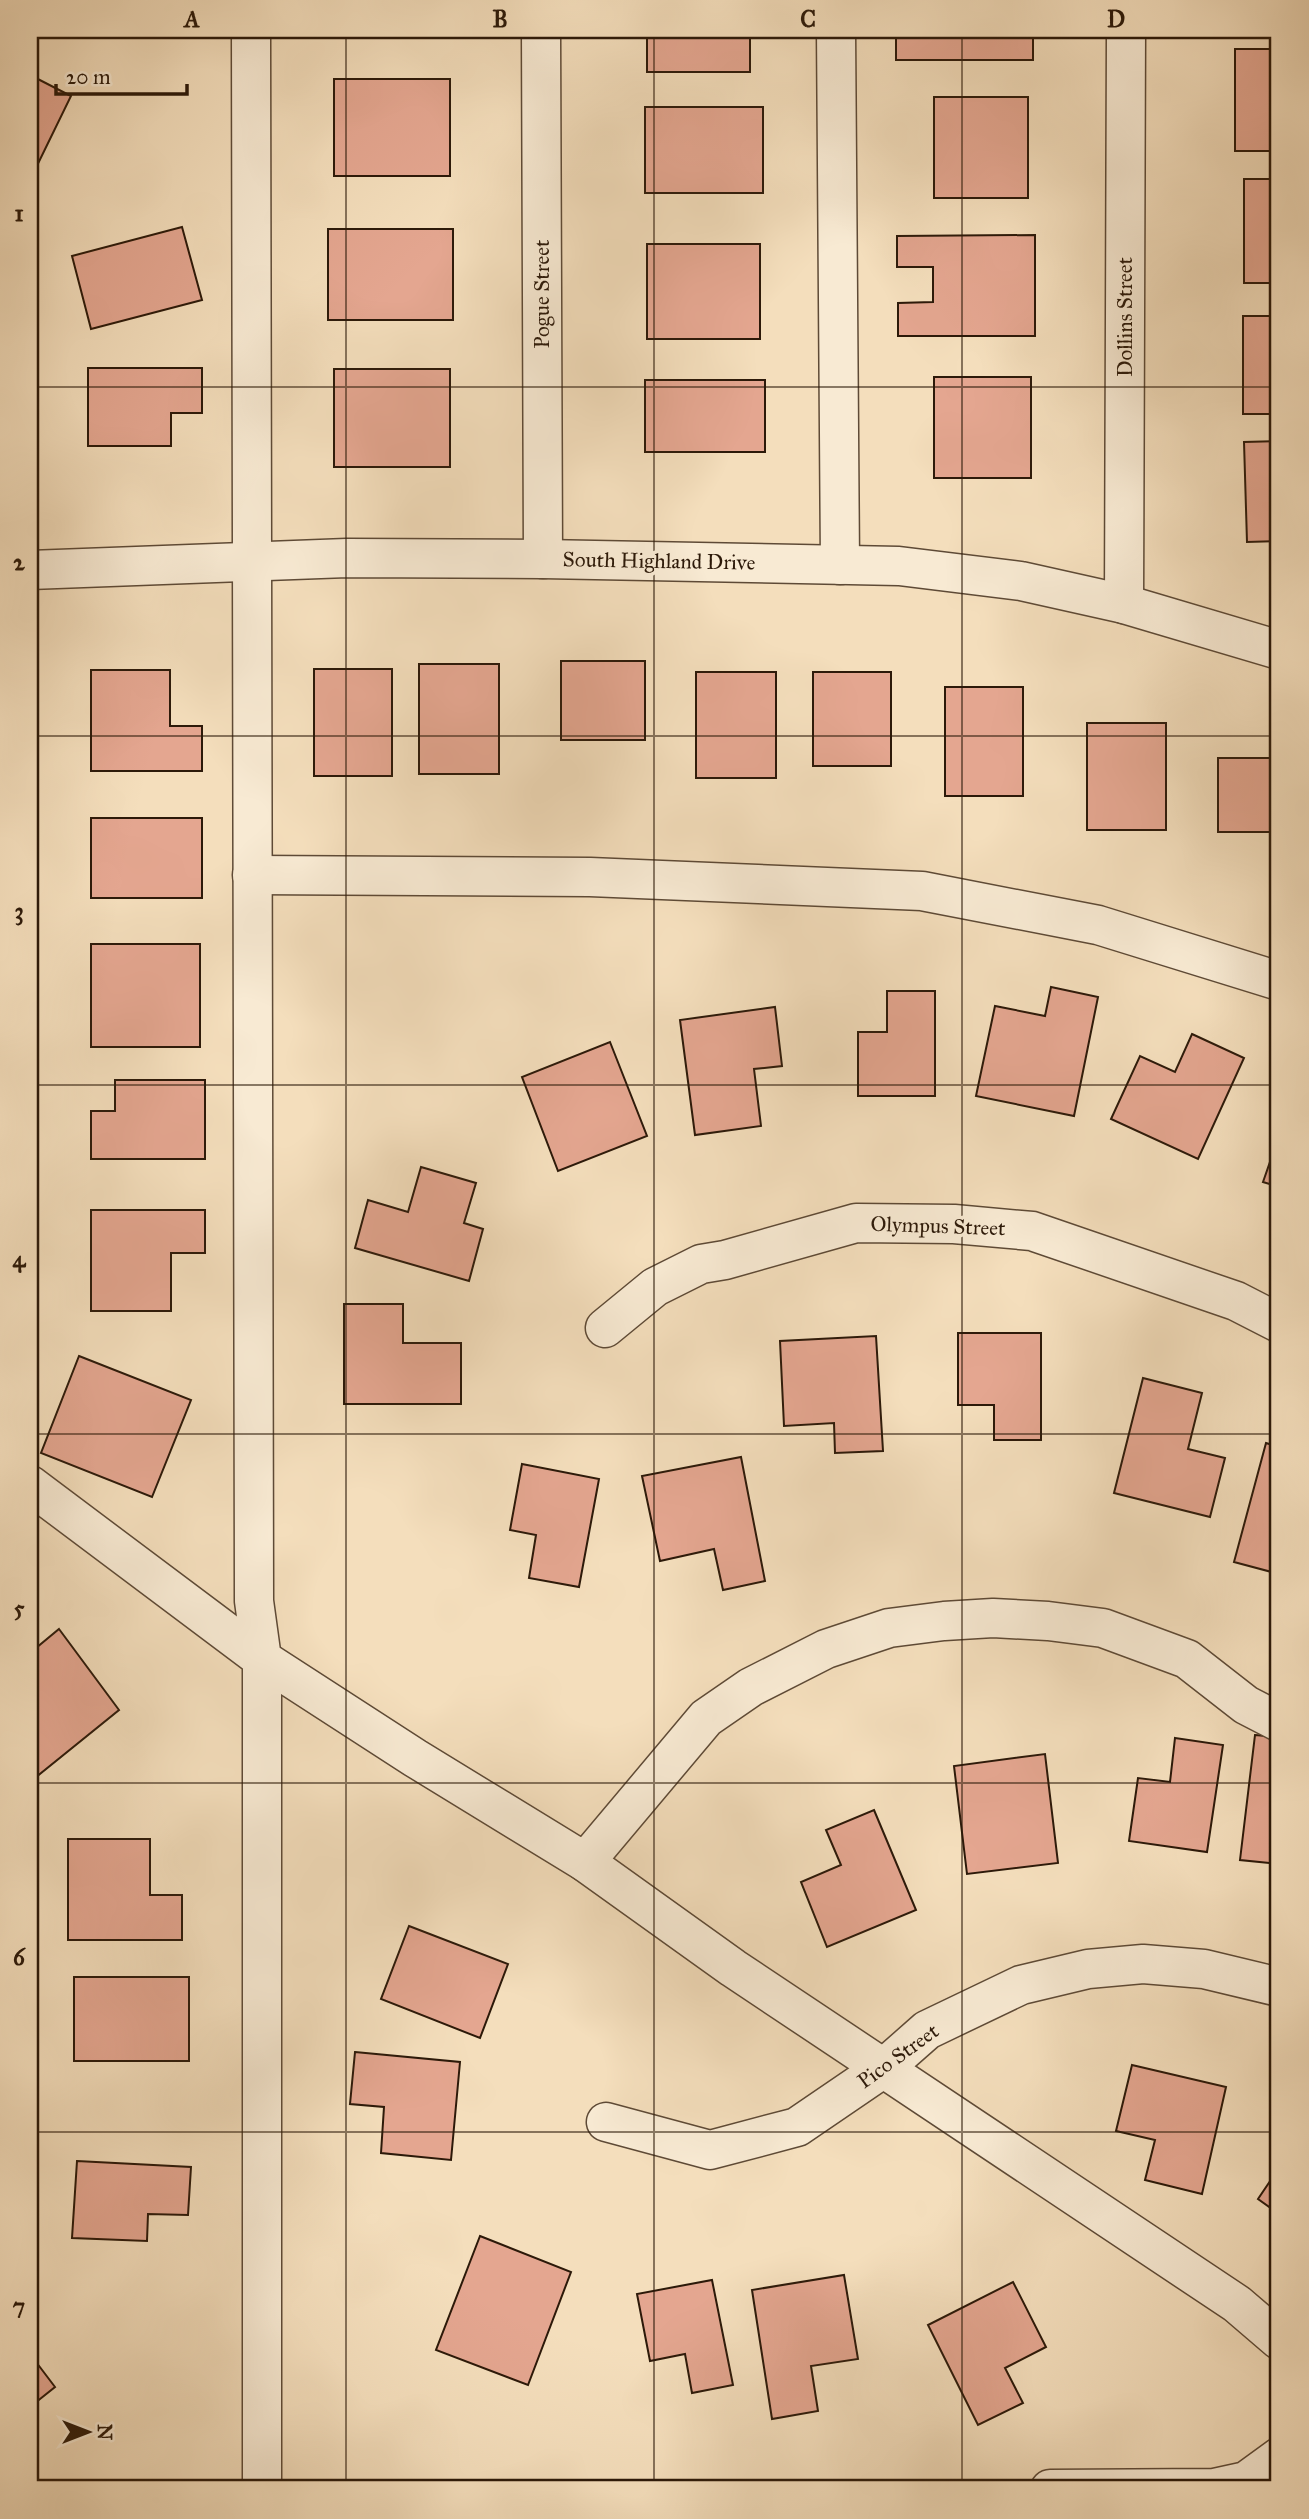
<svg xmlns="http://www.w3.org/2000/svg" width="1309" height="2519" viewBox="0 0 1309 2519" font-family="'IM FELL Great Primer',serif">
<rect width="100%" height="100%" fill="#f4debc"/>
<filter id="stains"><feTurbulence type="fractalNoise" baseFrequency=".00286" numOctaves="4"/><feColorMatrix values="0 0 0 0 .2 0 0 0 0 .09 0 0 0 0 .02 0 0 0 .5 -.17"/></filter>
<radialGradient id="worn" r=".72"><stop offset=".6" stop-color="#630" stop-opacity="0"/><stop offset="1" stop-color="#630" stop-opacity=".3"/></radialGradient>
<g fill="#e4a690" stroke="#2c1909" stroke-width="2">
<rect x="647" y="30" width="103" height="42"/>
<rect x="896" y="30" width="137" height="30"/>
<rect x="1235" y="49" width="44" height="102"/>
<polygon points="30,75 71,96 30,180"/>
<rect x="334" y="79" width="116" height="97"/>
<rect x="934" y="97" width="94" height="101"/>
<rect x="645" y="107" width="118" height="86"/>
<rect x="1244" y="179" width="35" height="104"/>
<polygon points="182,227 202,300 91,329 72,256"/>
<rect x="328" y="229" width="125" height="91"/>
<polygon points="1035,235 1035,336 898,336 898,303 933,302 933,267 897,267 897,236"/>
<rect x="647" y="244" width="113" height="95"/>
<rect x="1243" y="316" width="36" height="98"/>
<polygon points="88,368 202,368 202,413 171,413 171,446 88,446"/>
<rect x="334" y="369" width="116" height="98"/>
<rect x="934" y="377" width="97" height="101"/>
<rect x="645" y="380" width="120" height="72"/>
<polygon points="1279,441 1279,541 1247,542 1244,442"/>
<rect x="561" y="661" width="84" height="79"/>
<rect x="419" y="664" width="80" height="110"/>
<rect x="314" y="669" width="78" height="107"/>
<polygon points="91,670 170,670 170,726 202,726 202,771 91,771"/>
<rect x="696" y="672" width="80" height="106"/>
<rect x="813" y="672" width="78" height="94"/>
<rect x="945" y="687" width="78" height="109"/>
<rect x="1087" y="723" width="79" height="107"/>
<rect x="1218" y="758" width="61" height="74"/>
<rect x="91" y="818" width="111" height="80"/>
<rect x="91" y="944" width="109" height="103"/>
<polygon points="1051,987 1098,997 1074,1116 976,1096 995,1006 1045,1016"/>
<polygon points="887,991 935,991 935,1096 858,1096 858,1032 887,1032"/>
<polygon points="775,1007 782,1066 754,1069 761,1126 695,1135 680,1020"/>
<polygon points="1192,1034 1244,1058 1198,1159 1111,1119 1140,1056 1175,1072"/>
<polygon points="610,1042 647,1136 558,1171 522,1077"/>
<polygon points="115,1080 205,1080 205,1159 91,1159 91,1111 115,1111"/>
<polygon points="1279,1136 1279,1187 1263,1182"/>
<polygon points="421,1167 476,1183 464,1223 483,1229 469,1281 355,1248 368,1200 408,1212"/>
<polygon points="91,1210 205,1210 205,1253 171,1253 171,1311 91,1311"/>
<polygon points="344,1304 403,1304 403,1343 461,1343 461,1404 344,1404"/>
<polygon points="958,1333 1041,1333 1041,1440 994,1440 994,1405 958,1405"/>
<polygon points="876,1336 883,1451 835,1453 834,1423 784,1426 780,1341"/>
<polygon points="79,1356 191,1400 152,1497 41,1453"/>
<polygon points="1143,1378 1202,1393 1188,1449 1225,1458 1210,1517 1114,1493"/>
<polygon points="1266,1443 1279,1447 1279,1574 1234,1562"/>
<polygon points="741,1457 765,1581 723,1590 714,1549 660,1561 642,1476"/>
<polygon points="522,1464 599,1479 579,1587 529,1578 536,1535 510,1530"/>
<polygon points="59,1629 119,1710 30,1782 30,1653"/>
<polygon points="1255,1735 1279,1737 1279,1864 1240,1860"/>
<polygon points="1175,1738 1223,1745 1207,1852 1129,1841 1138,1778 1170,1782"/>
<polygon points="1045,1754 1058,1863 967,1874 954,1766"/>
<polygon points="874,1810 916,1910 827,1947 801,1882 841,1865 826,1830"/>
<polygon points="68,1839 150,1839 150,1895 182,1895 182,1940 68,1940"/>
<polygon points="409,1926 508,1964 480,2038 381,1999"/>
<rect x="74" y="1977" width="115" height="84"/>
<polygon points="355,2052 460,2062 451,2160 381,2153 384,2107 350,2104"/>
<polygon points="1132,2065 1226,2087 1202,2194 1145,2180 1155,2140 1116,2131"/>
<polygon points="77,2161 191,2167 188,2215 148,2214 147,2241 72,2238"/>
<polygon points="1279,2168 1279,2214 1258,2199"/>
<polygon points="480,2236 571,2272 528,2385 436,2350"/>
<polygon points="844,2275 858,2359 811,2366 818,2411 772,2419 752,2290"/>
<polygon points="712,2280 733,2385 692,2393 685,2354 650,2361 637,2294"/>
<polygon points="1013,2282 1046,2347 1005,2368 1023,2403 978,2425 928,2325"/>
<polygon points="30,2354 55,2387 30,2407"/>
</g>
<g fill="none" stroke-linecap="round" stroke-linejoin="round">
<g stroke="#5e4a36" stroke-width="41">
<g id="minor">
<polyline points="251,30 254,1601 262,1659 415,1758 585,1862 733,1968 1237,2304 1279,2340"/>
<polyline points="541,30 543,559"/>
<polyline points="836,30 840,565"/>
<polyline points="30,570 347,558 543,559 899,566 1021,581 1124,604 1279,650"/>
<polyline points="1124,604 1126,30"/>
<polyline points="252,875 590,877 922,891 1098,925 1279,981"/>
<polyline points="605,1328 655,1287 701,1264 725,1260 856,1223 954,1224 1032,1231 1236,1301 1279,1323"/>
<polyline points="30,1485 262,1659 262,2489"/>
<polyline points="585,1862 706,1718 751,1687 826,1649 889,1628 944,1621 993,1618 1048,1621 1103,1628 1187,1659 1246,1705 1279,1722"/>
<polyline points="606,2122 710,2150 797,2127 885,2067 927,2030 1021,1985 1088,1969 1143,1964 1204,1969 1279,1987"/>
<polyline points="1050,2489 1214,2488 1246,2481 1279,2457"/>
</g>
</g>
<use href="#minor" stroke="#f8ead3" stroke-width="38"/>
</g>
<path fill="none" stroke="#2c1909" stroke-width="2" stroke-opacity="0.55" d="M346,30V2489M654,30V2489M962,30V2489M30,387H1279M30,736H1279M30,1085H1279M30,1434H1279M30,1783H1279M30,2132H1279"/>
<g text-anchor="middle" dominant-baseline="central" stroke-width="7" stroke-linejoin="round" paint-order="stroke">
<g font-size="21" fill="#2c1909" stroke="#f8ead3">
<text transform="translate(542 294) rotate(-90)">Pogue Street</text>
<text transform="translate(1125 317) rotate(-90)">Dollins Street</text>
<text transform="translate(659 561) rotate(1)">South Highland Drive</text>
<text transform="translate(938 1226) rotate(2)">Olympus Street</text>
<text transform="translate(898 2056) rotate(-36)">Pico Street</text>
</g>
</g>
<rect width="1309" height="2519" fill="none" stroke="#f4debc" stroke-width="77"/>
<g transform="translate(88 2432) rotate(90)" stroke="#f8ead3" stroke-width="5" paint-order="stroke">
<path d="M0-5L12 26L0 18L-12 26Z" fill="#2c1909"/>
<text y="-10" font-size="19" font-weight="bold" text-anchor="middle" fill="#2c1909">N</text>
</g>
<path d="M56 84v10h131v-10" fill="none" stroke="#2c1909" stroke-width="3.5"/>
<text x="66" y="84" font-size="21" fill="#2c1909" stroke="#f8ead3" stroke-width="5" paint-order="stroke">20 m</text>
<rect x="38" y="38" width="1232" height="2442" fill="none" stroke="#2c1909" stroke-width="2.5"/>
<g font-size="23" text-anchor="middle" font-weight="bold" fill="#2c1909">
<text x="192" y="27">A</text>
<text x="500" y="27">B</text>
<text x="808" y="27">C</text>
<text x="1116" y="27">D</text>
<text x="19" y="221">1</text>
<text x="19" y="570">2</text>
<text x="19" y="919">3</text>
<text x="19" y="1267">4</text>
<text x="19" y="1616">5</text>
<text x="19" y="1965">6</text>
<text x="19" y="2314">7</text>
</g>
<rect width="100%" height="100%" filter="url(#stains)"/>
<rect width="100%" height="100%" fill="url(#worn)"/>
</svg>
